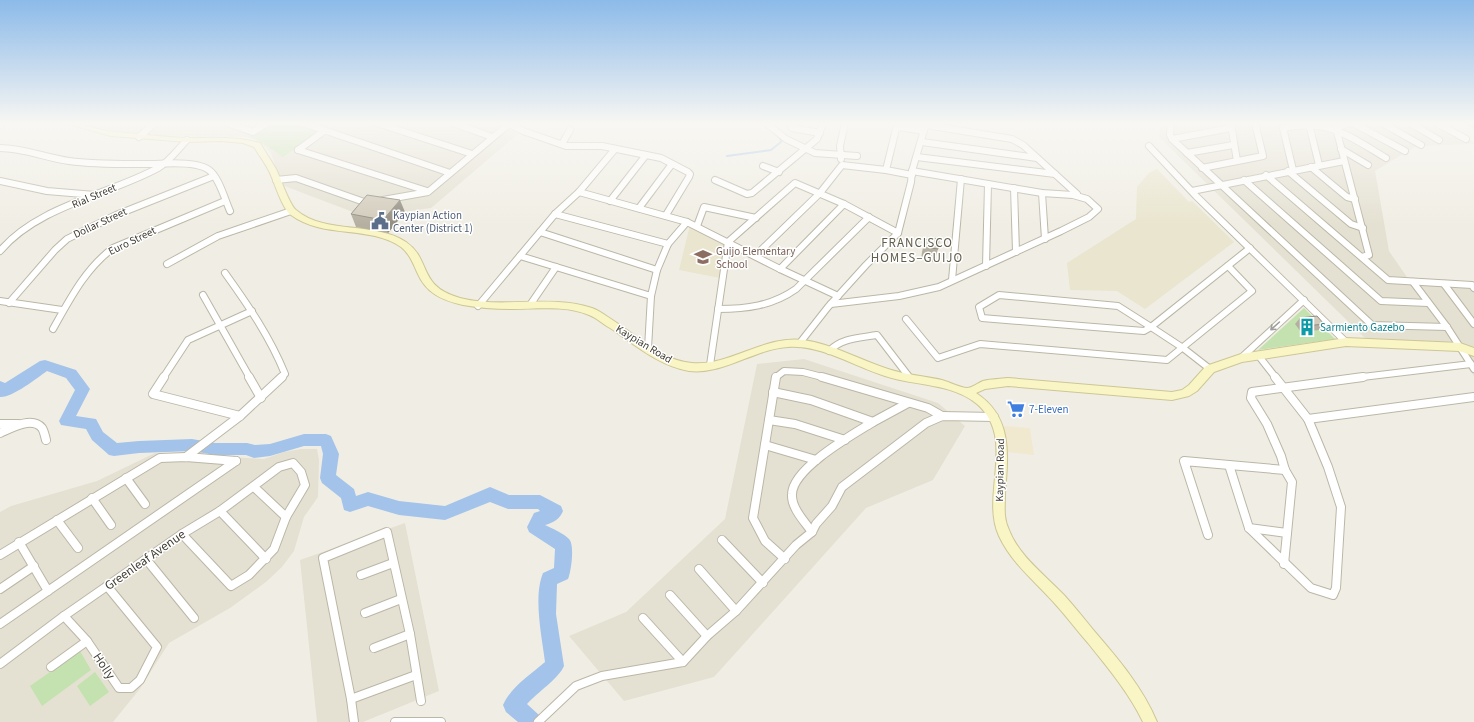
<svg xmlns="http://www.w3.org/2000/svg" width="1474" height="722" viewBox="0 0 1474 722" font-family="'Source Sans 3',sans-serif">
<rect width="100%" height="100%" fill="#f0eee4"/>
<g fill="#e4e1d2">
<polygon points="75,123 502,123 518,134 431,208 366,217 282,185 271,153 259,141 249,137 139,135"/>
<polygon points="1161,123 1440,123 1474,142 1474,144 1416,146 1375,171 1389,251 1409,280 1474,284 1474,376 1452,343 1367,340 1159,137"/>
<polygon points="804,359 938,403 965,426 933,480 866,508 714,677 624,701 569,636 626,612 725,519 757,364"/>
<polygon points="301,449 317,449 319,460 318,497 304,517 294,551 282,567 266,582 230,608 169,643 139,690 113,722 0,722 0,512 11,506 97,481 155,453 264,459 284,452"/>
<polygon points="405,523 439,691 363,722 317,722 300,560"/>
</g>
<polygon fill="#f1e8d0" points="1004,426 1030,428 1034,455 1006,452"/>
<g fill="#e9e5ce">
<polygon points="1157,169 1189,202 1192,201 1234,242 1145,309 1117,291 1070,290 1067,263 1136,219 1137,187 1149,173"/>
<polygon points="690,225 726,243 720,278 679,270"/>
</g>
<g fill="#c4e2af">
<path d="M270,123H294L319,132L283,157C272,150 262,141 249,137Z"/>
<polygon points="1304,308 1335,339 1258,350"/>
<polygon points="80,651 91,670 42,706 30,686"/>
<polygon points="95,672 109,692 90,706 77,686"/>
</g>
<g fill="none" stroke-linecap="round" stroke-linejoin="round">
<polyline stroke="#a3c3ea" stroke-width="2" points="727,156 771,150 781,142 780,137"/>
<g fill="#a3c3ea" fill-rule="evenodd">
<polygon points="1463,123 1474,123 1474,129"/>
<path d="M45,360L76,370L90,389L76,416L96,419L103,432L117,443L139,441L192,439L215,443H247L255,445L270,444L304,434H326L331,436L339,454L336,475L354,489L356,496L368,492L399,501L445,506L490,487L509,495H540L561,506L563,511C560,519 553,523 545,525C553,529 563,533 569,539C575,545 571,572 568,579L557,584L556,614L564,666C559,678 537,693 527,704L539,715L542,722H518L506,712L503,705C511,687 531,674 545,662C542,637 533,597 543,573L554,568L555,549L529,532L527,527L534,513L540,511L538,509H508L490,502L445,520L399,515L368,506L350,512L344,510L341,498L322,483L320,478L323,454L321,446H304L270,456L254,458L246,455H215L192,451L139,453L114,456L109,455L92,440L86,429L61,425L59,421L75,390L66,378L47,371C37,378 12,398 0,397V381L5,383L40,361Z"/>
</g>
<g stroke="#bbb7a7" stroke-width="8">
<g id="street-far1">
<polyline points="227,123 253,132 267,123"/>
<polyline points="303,123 450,173"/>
<polyline points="377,123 472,154"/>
<polyline points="453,123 492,137"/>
<polyline points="508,123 523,131 566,146 602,146 661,158 688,172 690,174 689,177 666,215"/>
<polyline points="766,123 786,139 815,153 857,156"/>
<polyline points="789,123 792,128 820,133"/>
<polyline points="904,123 926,125 1012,139 1023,145 1077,194"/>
<polyline points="1171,123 1170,135 1172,139 1372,325 1447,327"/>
<polyline points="1353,123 1405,151"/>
<polyline points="1382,123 1421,145"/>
<polyline points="1410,123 1439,140"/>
<polyline points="1437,123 1466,139"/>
<polyline points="1231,124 1237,161"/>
<polyline points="1309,124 1319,165"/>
<polyline points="0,126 1,123"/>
<polyline points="1336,128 1369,255 1362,257"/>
<polyline points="1336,128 1350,123"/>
<polyline points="139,137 155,123"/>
<polyline points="1172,139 1231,128"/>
<polyline points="922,142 1037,158"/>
<polyline points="562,144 570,130"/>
<polyline points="1149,146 1196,196 1346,342"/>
<path d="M0,148C24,148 46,158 69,161C98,165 126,164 155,164C169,163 198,162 209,170C219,177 225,200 230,211"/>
<polyline points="1341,149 1368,165"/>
<polyline points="298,150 427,191"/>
<polyline points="298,150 324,131"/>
<polyline points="1187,153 1233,145"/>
<polyline points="917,157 1055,174"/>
<polyline points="841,159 840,146 845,123"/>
<polyline points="763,166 779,172"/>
<polyline points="1311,167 1347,197 1355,199"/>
<polyline points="1202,168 1263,156 1255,123"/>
<path d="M1293,170L1283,128C1328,118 1349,136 1386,158"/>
<polyline points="1288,171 1351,224 1363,228"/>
<polyline points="912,175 886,170 896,129 899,127 924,131"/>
<polyline points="1266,175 1388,280 1472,285 1474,288"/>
<polyline points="276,180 296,178 367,203 370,202"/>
<polyline points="715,180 747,194 752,193 817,139 823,123"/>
<polyline points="1244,180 1381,301 1428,303"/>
<polyline points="0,181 47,191 95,195"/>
<polyline points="1014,188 1016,252"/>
<polyline points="1192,191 1344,161"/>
<polyline points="579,192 687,222 780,269 838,296"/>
<polyline points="1042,193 1045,239"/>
<polyline points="383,200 428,192 509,124"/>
<polyline points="610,201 646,155"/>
<polyline points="639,208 672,164"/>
<polyline points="555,214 668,244"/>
<polyline points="697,226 704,207 756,218"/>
<polyline points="540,232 657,270"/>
<path d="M0,251C38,206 108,195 158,168C169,162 179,148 187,140"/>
<polyline points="520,256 651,296 657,270 668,244 687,222"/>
<polyline points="755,256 820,193 842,165 886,170"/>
<polyline points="167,264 218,236 291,211"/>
<polyline points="986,266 988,184"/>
<polyline points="780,269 844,204"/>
<path d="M225,273C248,305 270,337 285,374L281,378"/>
<polyline points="952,280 961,179"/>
<polyline points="1413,282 1447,327 1474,369"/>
<polyline points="1444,284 1474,324"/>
<polyline points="203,295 250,378"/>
<polygon points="999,295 1118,306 1151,327 1144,331 982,318 979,307"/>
<polyline points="0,301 62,310"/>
<polyline points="9,303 55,250 67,239 116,215 214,176"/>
<polyline points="831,304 899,296 939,287 1061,231 1089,217 1098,209 1087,199 1073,195 1042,193 912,171"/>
<polyline points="530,305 556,267"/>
<polyline points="478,306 555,214 579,192 615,149"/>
<path d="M718,309C746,309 772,306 796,289L869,217"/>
<polyline points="906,319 938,358 980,344 1167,360 1252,291 1228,266"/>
<polyline points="1151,327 1183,348 1210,369"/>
<polyline points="1151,327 1250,248"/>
<path d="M53,329C70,299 85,269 113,248L225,201"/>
<polyline points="799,344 828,307 866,265 898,233 911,182 912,171 926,123"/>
<polyline points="648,348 651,296"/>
<path d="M829,351C842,338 859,338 877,335L910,378"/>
<polyline points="1258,355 1276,378"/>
<polyline points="1241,358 1304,300"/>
<polyline points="710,365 728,242 795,183 844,204 898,233"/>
<polyline points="163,378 188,340 252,311"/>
<polyline points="775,378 784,371 803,372 826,378"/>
<polyline points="1354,378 1471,364"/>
</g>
</g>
<g stroke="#bbb7a7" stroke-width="10">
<g id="street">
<polyline points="164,377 153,394 240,416"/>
<polyline points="249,377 261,398"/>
<polyline points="776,377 753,518 765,541 785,559"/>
<polyline points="822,377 928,408 942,416"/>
<polyline points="1275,377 1308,419 1474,397"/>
<path d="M773,392L811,400L873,422C852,435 793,468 792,494C791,508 805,522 812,532"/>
<polyline points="769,420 795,424 845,440"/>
<polyline points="873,422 908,403"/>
<polyline points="0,424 18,424"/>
<path d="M0,433C11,428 32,416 42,428C44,431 45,436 46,440"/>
<polyline points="765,445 816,460"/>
<polyline points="186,457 240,416 282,377"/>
<polygon points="293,463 301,472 305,485 286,517 274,549 249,575 231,586 182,534 220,511 279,467"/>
<polyline points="1229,465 1249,528 1311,588 1333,595 1336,588 1341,507 1328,467 1308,419"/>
<polyline points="126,478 145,504"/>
<polyline points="254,487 286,517"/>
<polyline points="92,498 111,525"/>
<polyline points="220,511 266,559"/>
<polyline points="57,520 78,548"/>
<polyline points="1249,528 1287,533"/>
<polyline points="1208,535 1184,461 1285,470"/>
<polyline points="722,540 763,583"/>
<polyline points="19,542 48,591"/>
<polyline points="0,555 160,458 186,457 236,461"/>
<polyline points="146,559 194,618"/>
<polyline points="1284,564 1292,482 1285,470 1281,456 1267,424 1251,398 1252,392 1363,377"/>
<polyline points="699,569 736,611"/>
<polyline points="361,575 393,563"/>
<polyline points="0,589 34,566"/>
<polyline points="670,595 707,636"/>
<polyline points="365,613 401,599"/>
<polyline points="64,616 87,641 119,688 131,688 140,680 157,647 107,586"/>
<polyline points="643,618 683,662"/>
<polyline points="0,624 236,461"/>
<polyline points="374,648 410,634"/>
<polyline points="0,664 64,616 182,534"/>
<polyline points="51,667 87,641"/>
<polyline points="351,699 416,675"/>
<polyline points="354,722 351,699 323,558 387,532 410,634 421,701"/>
<polyline points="395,722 441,722"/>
<polyline points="538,722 576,686 602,676 683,662 707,636 736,611 796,545 812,532 816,524 832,506 842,487 926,423 942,416 994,417"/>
</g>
</g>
<g stroke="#cdc696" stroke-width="2">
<path id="secondary" d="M65,123C83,123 98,131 116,132C139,134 163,137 187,138C212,138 235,136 260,143C265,152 271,160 276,169C281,179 289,204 296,210C325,235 375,221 406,242C432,260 417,286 460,298C503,309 549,294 592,308C600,311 606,316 614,321C637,336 663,361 692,363C731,366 764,335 803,340C833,344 860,360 888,369C906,375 924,376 942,380C949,382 961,388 967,388C972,388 978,383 983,381C991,379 1000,379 1008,378L1172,392L1182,390L1189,385L1206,366L1241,354L1346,338L1460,343L1474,348V356L1459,351L1346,346L1242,362L1214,372L1197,391L1189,396L1172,400L1008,386L985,389L976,393C1013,417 1008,455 1005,494C1005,507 1003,518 1009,530C1019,556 1045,575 1064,595C1075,607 1085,620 1095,632C1119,660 1143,688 1157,722H1143C1129,693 1108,668 1088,643C1077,631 1068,618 1057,606C1037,583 1012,564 999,536C980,495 1017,439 977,404C952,383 915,386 885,376C853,366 822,345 788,347C754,349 724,375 689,371C659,366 634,344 610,328C603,324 597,318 589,315C566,305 536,309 511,309C495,309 479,308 463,305C441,300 426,293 417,272C413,263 409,253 401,247C370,225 323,239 291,215C282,208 275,184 270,173C265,163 259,155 254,147L243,143L221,141L187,142L111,136Z"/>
</g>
<use href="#street-far1" stroke="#fff" stroke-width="6"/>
<use href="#street" stroke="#fff" stroke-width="8"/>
<use href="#secondary" fill="#faf5c4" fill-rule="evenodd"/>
</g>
<g fill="#b4afa0">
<polygon points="405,212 388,233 356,227 351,214"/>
<polygon points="925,239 938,249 934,262 921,260 922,252"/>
<polygon points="1300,318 1324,324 1319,330 1301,332 1295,324"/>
</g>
<polygon fill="#928e82" points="400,200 405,212 388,233 383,220"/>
<g fill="#d1cbba" stroke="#928e82">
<polygon points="367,195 400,200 383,220 351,214"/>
<polygon points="929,238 939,239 938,249 924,247 925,239 929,240"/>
<polygon points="1317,316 1324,324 1306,326 1300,318"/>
</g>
<defs><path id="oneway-shaft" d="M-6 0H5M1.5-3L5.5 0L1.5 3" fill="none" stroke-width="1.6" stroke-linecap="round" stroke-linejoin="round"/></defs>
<use stroke="#a09e9a" href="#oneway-shaft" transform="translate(1275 326) rotate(138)"/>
<linearGradient id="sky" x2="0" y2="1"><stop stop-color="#8cbae9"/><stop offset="0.55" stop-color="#f8f7f3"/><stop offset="1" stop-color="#f8f7f3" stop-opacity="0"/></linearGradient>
<rect width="1474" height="225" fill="url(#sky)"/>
<defs>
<g id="civic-bare" transform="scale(1.38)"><path d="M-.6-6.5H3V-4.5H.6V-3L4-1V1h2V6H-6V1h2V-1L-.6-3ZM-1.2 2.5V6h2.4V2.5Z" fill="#5c6f8a" stroke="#fff" stroke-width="2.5" paint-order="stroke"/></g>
<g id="school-bare" transform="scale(1.38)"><path d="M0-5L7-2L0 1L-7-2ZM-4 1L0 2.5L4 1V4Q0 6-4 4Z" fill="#8d6e63" stroke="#fff" stroke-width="2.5" paint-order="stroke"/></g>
<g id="building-bare" transform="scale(1.38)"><path d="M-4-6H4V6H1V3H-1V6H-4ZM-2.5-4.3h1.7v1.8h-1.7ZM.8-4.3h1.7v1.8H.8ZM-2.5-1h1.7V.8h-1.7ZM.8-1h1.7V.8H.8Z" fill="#0f9aa8" stroke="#fff" stroke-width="2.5" paint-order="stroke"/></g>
<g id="supermarket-bare" transform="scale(1.38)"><path d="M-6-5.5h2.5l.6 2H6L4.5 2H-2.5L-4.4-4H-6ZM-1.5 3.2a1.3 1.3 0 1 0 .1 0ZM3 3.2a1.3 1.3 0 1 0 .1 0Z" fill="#3f7fe0" stroke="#fff" stroke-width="2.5" paint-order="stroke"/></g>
</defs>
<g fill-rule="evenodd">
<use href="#civic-bare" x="380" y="221"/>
<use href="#school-bare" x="703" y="257"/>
<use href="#building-bare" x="1307" y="327"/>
<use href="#supermarket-bare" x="1016" y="409"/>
</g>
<g text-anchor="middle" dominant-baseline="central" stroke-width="3" stroke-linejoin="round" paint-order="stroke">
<g font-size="11" fill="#423e34" stroke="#fff">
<text transform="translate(94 196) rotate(-23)">Rial Street</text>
<text transform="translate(100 223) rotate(-25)">Dollar Street</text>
<text transform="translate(132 241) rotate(-26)">Euro Street</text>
<text transform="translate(644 344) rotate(31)">Kaypian Road</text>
<text transform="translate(1000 470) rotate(-89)">Kaypian Road</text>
</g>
<g font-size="11" fill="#4e5e75" stroke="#fff" text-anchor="start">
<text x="393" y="215">Kaypian Action<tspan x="393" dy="13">Center (District 1)</tspan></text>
</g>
<g font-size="11" fill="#785e54" stroke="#fff" text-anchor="start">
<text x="716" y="251">Guijo Elementary<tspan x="716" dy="13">School</tspan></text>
</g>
<g font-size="11" fill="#0d838f" stroke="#fff" text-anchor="start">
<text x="1320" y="327">Sarmiento Gazebo</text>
</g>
<g font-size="11" fill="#366cbe" stroke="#fff" text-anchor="start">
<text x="1029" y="409">7-Eleven</text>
</g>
<g font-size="13" letter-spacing="1" fill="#645e4c" stroke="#fff">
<text x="917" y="243">FRANCISCO<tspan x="917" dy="15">HOMES–GUIJO</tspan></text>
</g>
<g font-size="13" fill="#423e34" stroke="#fff">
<text transform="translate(145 560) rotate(-35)">Greenleaf Avenue</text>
<text transform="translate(104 666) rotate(56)">Holly</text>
</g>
</g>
</svg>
